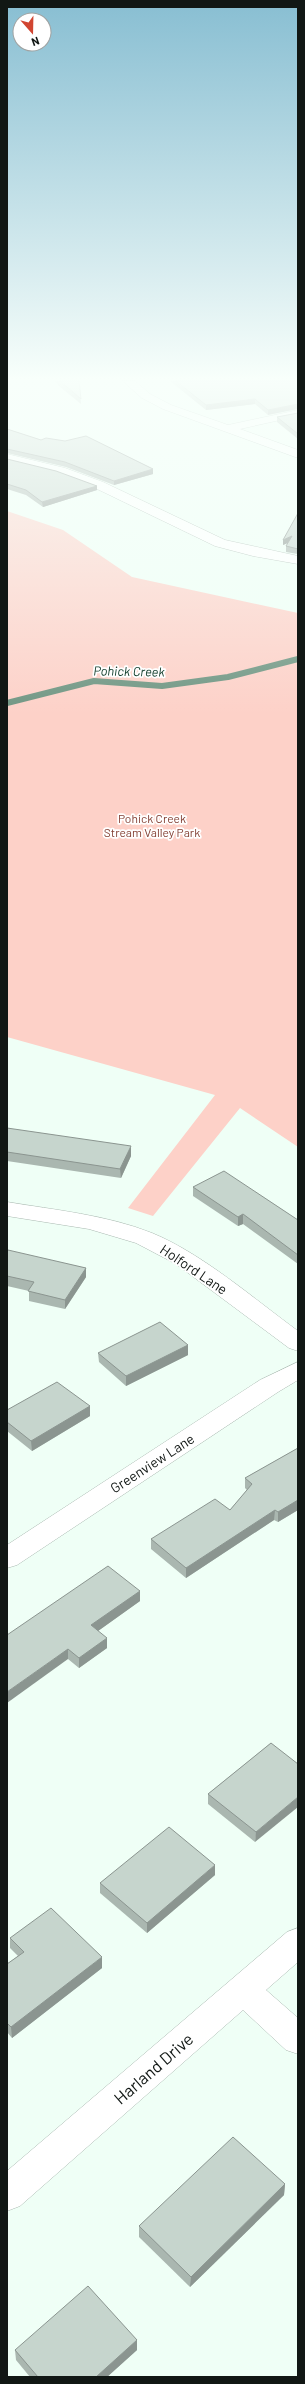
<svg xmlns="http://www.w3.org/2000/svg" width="305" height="2384" viewBox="0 0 305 2384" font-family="Barlow,sans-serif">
<rect width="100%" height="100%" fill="#effff6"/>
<polygon fill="#fdd1c8" points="7,511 63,530 132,577 298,613 298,1147 240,1108 153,1216 128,1208 215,1095 7,1037"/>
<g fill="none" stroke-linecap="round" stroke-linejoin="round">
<polyline stroke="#709683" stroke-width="6" points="7,703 94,681 162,686 228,677 298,659"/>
<g stroke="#aab9b1" stroke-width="1">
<g id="street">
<polygon points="123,381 135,381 150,394 171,405 228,425 298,410 298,416 240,429 298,450 298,458 163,409 142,398"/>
<polygon points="7,454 65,468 103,482 225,540 298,556 298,564 253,556 215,546 95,488 57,474 7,462"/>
<path d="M7,1202C55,1210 107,1215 152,1233C203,1254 254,1299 298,1331V1351L289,1348L176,1264L136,1243L89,1229L7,1216Z"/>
<polygon points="298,1362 298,1380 278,1392 17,1565 7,1568 7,1545 260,1380"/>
<polygon points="298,1928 298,1962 266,1990 298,2018 298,2054 286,2050 243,2010 20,2206 7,2211 7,2171 287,1932"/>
</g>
</g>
<use href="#street" fill="#fff" fill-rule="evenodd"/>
</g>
<g fill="#aab7b0">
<polygon points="55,381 79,381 81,404 59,386"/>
<polygon points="170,381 298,381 268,415 255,404 206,410"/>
<polygon points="298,413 298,439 277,422 277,417"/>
<polygon points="7,429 41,440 153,474 114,485 66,467 7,453"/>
<polygon points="7,459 97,486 97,490 43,507 26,495 7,489"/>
<polygon points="298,513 298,554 286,552 286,546 288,543 283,545"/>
<polygon points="7,1128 131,1156 121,1178 7,1161"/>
<polygon points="193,1187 298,1220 298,1264 243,1224 238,1226 193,1196"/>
<polygon points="7,1252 86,1268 86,1277 65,1309 29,1301 29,1291 7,1286"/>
<polygon points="188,1345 188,1355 126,1386 99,1362 98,1353"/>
<polygon points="90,1406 90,1416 32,1451 7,1431 7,1410"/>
<polygon points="298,1448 298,1510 278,1522 274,1520 186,1578 151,1549 151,1539 230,1510 247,1490 245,1488 245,1478"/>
<polygon points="140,1591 140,1601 98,1631 107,1648 79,1668 68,1659 7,1635"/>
<polygon points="271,1743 255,1842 208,1804 208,1794"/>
<polygon points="215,1875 147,1933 100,1893 100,1883"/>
<polygon points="10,1938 102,1968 12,2038 7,2032 7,1964 18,1956 10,1948"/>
<polygon points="285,2184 284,2195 190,2287 139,2237 139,2226"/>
<polygon points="137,2340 137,2350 107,2377 30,2377 16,2360 15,2350"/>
</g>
<g fill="#8b9590">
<polygon points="255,399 255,404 206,410 206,405"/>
<polygon points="298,404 298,409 268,415 268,410"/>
<polygon points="153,469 153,474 114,485 114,481"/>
<polygon points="97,486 97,490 43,507 42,502"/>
<polygon points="292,536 292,541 283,545 283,540"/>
<polygon points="131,1146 131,1156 121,1178 120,1169"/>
<polygon points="243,1214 243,1224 238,1226 238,1217"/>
<polygon points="86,1268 86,1277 65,1309 65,1300"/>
<polygon points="188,1345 188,1355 126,1386 126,1376"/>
<polygon points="90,1406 90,1416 32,1451 31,1441"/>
<polygon points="298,1500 298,1510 278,1522 278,1512"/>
<polygon points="275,1510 274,1520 186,1578 186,1568"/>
<polygon points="140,1591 140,1601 91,1636 91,1625"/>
<polygon points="107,1638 107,1648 79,1668 79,1658"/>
<polygon points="68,1649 68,1659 7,1703 7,1692"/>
<polygon points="298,1797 298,1807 255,1842 256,1832"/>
<polygon points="215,1865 215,1875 147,1933 147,1923"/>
<polygon points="102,1957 102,1968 12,2038 11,2027"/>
<polygon points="285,2184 284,2195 190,2287 191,2277"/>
<polygon points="137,2340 137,2350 107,2377 96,2377"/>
</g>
<g fill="#c6d5cd" stroke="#8b9590">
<polygon points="60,381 79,381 81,399"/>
<polygon points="176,381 298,381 298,404 268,410 255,399 206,405"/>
<polygon points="298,413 298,434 277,417"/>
<polygon points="7,429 41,440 46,438 65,441 86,436 153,469 114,481 65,462 7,449"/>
<polygon points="7,459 56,471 97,486 42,502 26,490 7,484"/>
<polygon points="298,513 298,549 286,546 292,536 283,540"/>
<polygon points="7,1128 131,1146 120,1169 7,1152"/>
<polygon points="224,1171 298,1220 298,1255 243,1214 238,1217 193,1187"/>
<polygon points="8,1250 86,1268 65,1300 28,1291 34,1282 7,1276 7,1252"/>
<polygon points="160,1322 188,1345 126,1376 98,1353"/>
<polygon points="57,1382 90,1406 31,1441 7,1422 7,1410"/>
<polygon points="298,1448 298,1500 278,1512 275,1510 186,1568 151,1539 215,1499 230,1510 252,1484 245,1478"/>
<polygon points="108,1566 140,1591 91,1625 107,1638 79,1658 68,1649 7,1692 7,1635"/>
<polygon points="271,1743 298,1764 298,1797 256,1832 208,1794"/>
<polygon points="169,1827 215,1865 147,1923 100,1883"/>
<polygon points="51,1908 102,1957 11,2027 7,2023 7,1964 24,1952 10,1938"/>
<polygon points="233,2137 285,2184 191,2277 139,2226"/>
<polygon points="88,2286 137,2340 96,2377 38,2377 15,2350"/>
</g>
<linearGradient id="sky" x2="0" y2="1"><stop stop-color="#88bed2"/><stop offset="0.53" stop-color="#f8fffb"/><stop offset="1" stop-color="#f8fffb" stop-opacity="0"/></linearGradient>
<rect width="305" height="715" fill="url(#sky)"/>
<g text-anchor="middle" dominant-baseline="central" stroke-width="3.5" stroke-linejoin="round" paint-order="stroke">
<g font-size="12" fill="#844034" stroke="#fff">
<text x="152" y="818">Pohick Creek<tspan x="152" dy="14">Stream Valley Park</tspan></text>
</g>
<g font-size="13" font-style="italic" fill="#103c2a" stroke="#fff">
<text transform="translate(129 671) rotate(1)">Pohick Creek</text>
</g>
<g font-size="14" fill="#111714" stroke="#fff">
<text transform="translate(194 1269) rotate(34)">Holford Lane</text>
<text transform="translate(152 1463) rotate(-33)">Greenview Lane</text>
</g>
<g font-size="17" fill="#111714" stroke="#fff">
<text transform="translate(153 2068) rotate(-41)">Harland Drive</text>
</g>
</g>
<rect width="305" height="2384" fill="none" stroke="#111714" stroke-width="16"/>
<g transform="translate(32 32) rotate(160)"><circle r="19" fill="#ffffff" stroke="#a0a2a1"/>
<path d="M0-3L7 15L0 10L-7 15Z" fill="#d14531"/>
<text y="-6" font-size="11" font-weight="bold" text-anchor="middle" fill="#111714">N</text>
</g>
</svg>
